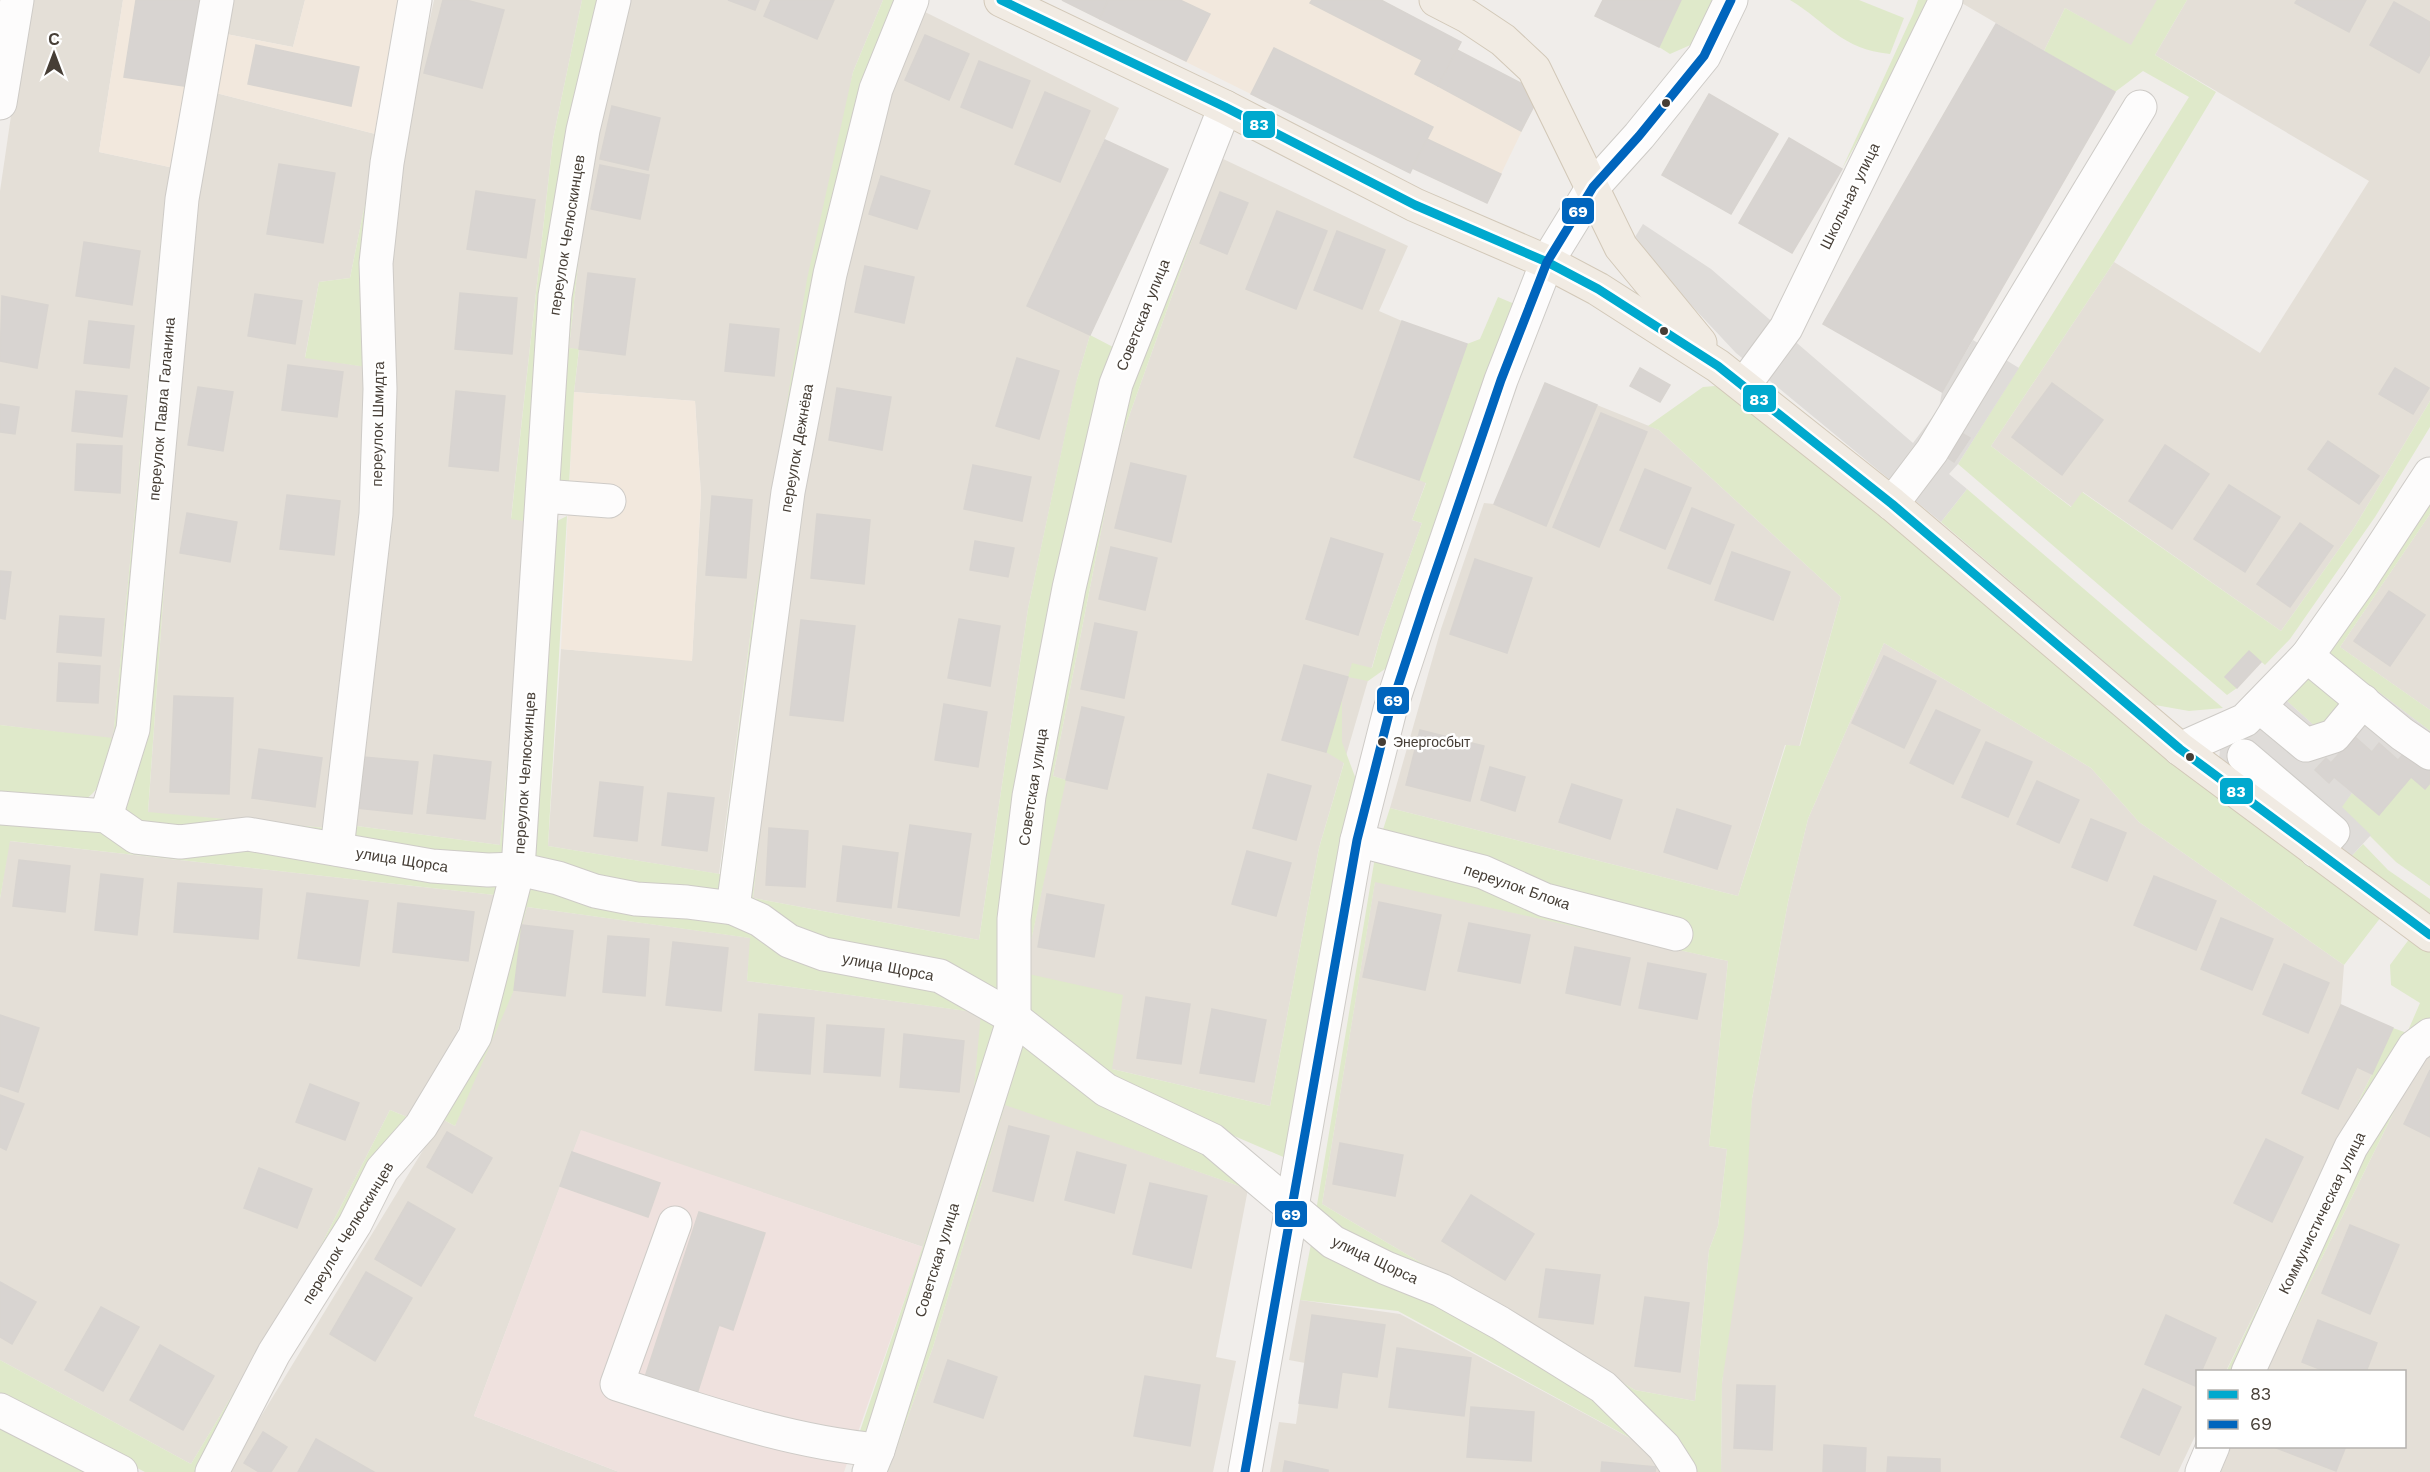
<svg xmlns="http://www.w3.org/2000/svg" width="2430" height="1472" viewBox="0 0 2430 1472" font-family="'Work Sans',sans-serif">
<rect width="100%" height="100%" fill="#f0edea"/>
<g fill="#e4dfd7">
<polygon points="28,0 123,0 99,152 174,168 161,241 113,739 0,725 0,191"/>
<polygon points="228,0 305,0 293,47 221,33"/>
<polygon points="434,0 582,0 553,139 511,518 529,522 500,845 349,825 387,263 400,158"/>
<polygon points="630,0 883,0 853,72 754,606 719,874 548,846 561,649 692,660 701,495 695,401 574,392 579,350 569,348 584,210 605,101"/>
<polygon points="1961,0 2158,0 2131,46 2065,8 2044,51 1960,2"/>
<polygon points="2187,0 2430,0 2430,401 2354,528 2281,631 2083,492 2072,507 1991,446 2114,262 2260,353 2369,181 2155,55"/>
<polygon points="923,11 1119,108 1028,306 1090,335 1077,380 1028,609 979,940 753,898 796,508 844,267 886,104"/>
<polygon points="212,92 379,135 350,278 319,282 305,357 373,368 358,594 327,828 148,813 186,279"/>
<polygon points="1221,158 1408,246 1379,311 1402,321 1354,456 1426,482 1412,520 1422,523 1383,629 1319,848 1270,1106 1112,1069 1024,973 1065,780 1053,776 1117,450"/>
<polygon points="1597,405 1659,430 1841,597 1799,747 1785,745 1738,896 1390,808 1441,629 1484,503 1494,504 1546,526"/>
<polygon points="2430,514 2430,710 2340,647"/>
<polygon points="1884,643 2091,768 2139,822 2344,965 2341,1005 2393,1028 2372,1074 2226,1371 2198,1372 2197,1432 2178,1472 1721,1472 1722,1383 1752,1099 1788,902 1808,819"/>
<polygon points="9,841 495,895 491,931 447,1063 412,1119 390,1110 313,1261 191,1464 0,1360 0,899"/>
<polygon points="1375,881 1728,961 1709,1146 1727,1149 1718,1226 1709,1250 1695,1401 1635,1390 1322,1204"/>
<polygon points="527,907 751,938 747,981 982,1013 973,1099 923,1247 581,1131 474,1416 619,1472 227,1472 442,1119 455,1126"/>
<polygon points="2430,1049 2430,1472 2218,1472 2230,1447 2404,1446 2404,1372 2266,1371 2421,1057"/>
<polygon points="1005,1104 1248,1189 1216,1357 1236,1361 1213,1472 888,1472 933,1347"/>
<polygon points="1300,1300 1400,1314 1654,1451 1665,1472 1270,1472 1279,1422 1296,1424 1305,1363 1289,1360"/>
</g>
<g fill="#f2e8dd">
<polygon points="123,0 204,0 174,168 99,152"/>
<polygon points="305,0 399,0 379,135 212,92 221,33 293,47"/>
<polygon points="1061,0 1381,0 1461,42 1457,50 1534,106 1487,203 1412,168 1410,173"/>
<polygon points="574,392 695,401 701,495 692,661 561,649"/>
</g>
<polygon fill="#efe1de" points="581,1130 923,1247 844,1472 619,1472 474,1416"/>
<g fill="#dfe9ca" fill-rule="evenodd">
<polygon points="582,0 603,0 508,861 347,842 349,825 500,845 529,522 511,519 553,139"/>
<polygon points="883,0 899,0 866,90 729,897 690,895 529,862 553,523 567,516 548,846 720,874 754,606 807,279 853,72"/>
<polygon points="1681,0 1716,0 1695,43 1670,54 1659,47"/>
<path d="M1790,0H1859L1904,18L1890,54C1841,49 1828,23 1790,0Z"/>
<polygon points="1918,0 1936,0 1842,169 1913,14"/>
<polygon points="2157,0 2187,0 2155,55 2216,92 2114,262 1991,446 2071,507 2082,492 2281,631 2354,528 2430,401 2430,427 2375,517 2290,639 2265,665 2249,651 2225,677 2237,688 2227,695 1958,464 2189,97 2143,71 2115,92 2044,51 2065,8 2131,45"/>
<polygon points="605,101 584,210 569,348 579,349 574,392 569,485 556,480 566,296"/>
<polygon points="379,135 373,368 305,358 319,282 350,278"/>
<polygon points="1221,158 1117,450 1053,776 1066,780 1024,973 1123,995 1112,1069 1270,1106 1319,848 1344,763 1326,752 1342,700 1342,742 1357,782 1288,1159 1111,1083 1024,1015 1022,922 1121,391"/>
<path d="M174,168L123,727C113,753 104,801 70,805C55,807 17,799 0,797V725L113,738L161,241Z"/>
<polygon points="186,279 148,812 327,828 331,841 138,830 116,812"/>
<polygon points="1498,297 1517,305 1392,664 1368,681 1348,677 1352,663 1372,668 1383,629 1422,523 1412,520 1426,483 1419,480 1467,344 1480,339"/>
<polygon points="1090,335 1113,347 1002,993 827,945 743,904 796,508 753,898 979,940 1028,609 1076,383"/>
<path d="M1715,386L1740,401L2381,917L2344,965L2139,822L2091,768L1884,643L1808,819L1788,902L1752,1099L1744,1234L1722,1383L1721,1471L1723,1472H1688L1670,1443L1315,1217L1376,851L1390,808L1738,896L1786,745L1800,746L1841,597L1659,430L1648,426L1703,387ZM1375,882L1728,961L1709,1146L1727,1149L1718,1226L1709,1250L1695,1401L1635,1390L1322,1204Z"/>
<polygon points="1967,489 2223,708 2189,711 2155,705 1941,522"/>
<polygon points="2430,494 2430,514 2340,647 2430,710 2430,731 2326,652"/>
<polygon points="2310,673 2343,700 2319,730 2287,701"/>
<polygon points="2411,777 2425,788 2430,783 2430,886 2396,862 2341,807 2352,793 2379,815"/>
<polygon points="0,821 101,833 134,850 248,843 500,885 495,895 10,841 0,899"/>
<polygon points="2363,844 2388,870 2430,899 2430,921 2347,861"/>
<polygon points="525,879 714,914 938,987 1004,1026 872,1430 859,1434 973,1099 981,1013 747,981 750,938 527,907 522,925 514,990 455,1126 442,1119"/>
<polygon points="2410,938 2430,952 2430,1025 2242,1371 2226,1372 2372,1074 2393,1028 2407,1033 2420,1003 2391,985 2390,965"/>
<polygon points="1015,1041 1211,1148 1248,1189 1005,1105 933,1347 888,1472 876,1472"/>
<polygon points="2421,1057 2266,1371 2357,1156"/>
<polygon points="390,1110 412,1119 313,1261"/>
<polygon points="1312,1239 1439,1296 1600,1391 1654,1451 1398,1311 1300,1300"/>
<polygon points="0,1360 191,1464 242,1379 199,1472 145,1472 0,1398"/>
<polygon points="0,1422 97,1472 0,1472"/>
</g>
<g fill="#dfdcd9">
<polygon points="1643,224 1711,269 1913,443 1939,408 1942,392 1973,340 2019,368 1958,464 1949,474 1967,489 1941,522 1736,353 1632,242"/>
<polygon points="2326,652 2430,731 2430,770 2398,760 2379,743 2372,752 2354,736 2331,763 2326,758 2315,770 2329,782 2334,777 2352,793 2342,807 2371,835 2347,861 2219,760 2220,750 2251,733 2287,701 2319,730 2342,700"/>
</g>
<g fill="#d8d4d1" stroke="#d8d4d0" stroke-width="1.5">
<polygon points="136,0 204,0 190,87 124,77"/>
<polygon points="443,0 466,0 504,10 482,88 424,73"/>
<polygon points="728,0 759,0 755,10"/>
<polygon points="771,0 834,0 817,39 764,16"/>
<polygon points="1062,0 1108,0 1100,19"/>
<polygon points="1108,0 1180,0 1210,14 1186,61 1100,19"/>
<polygon points="1312,0 1381,0 1461,42 1438,86 1415,74 1422,60 1310,3"/>
<polygon points="1603,0 1681,0 1659,47 1595,16"/>
<polygon points="2297,0 2366,0 2349,32 2295,3"/>
<polygon points="2394,2 2430,22 2430,54 2419,73 2370,45"/>
<polygon points="1996,24 2115,92 1942,392 1823,324"/>
<polygon points="925,35 969,54 949,100 905,80"/>
<polygon points="256,45 359,67 351,106 248,84"/>
<polygon points="1274,48 1433,127 1410,173 1251,94"/>
<polygon points="1457,50 1528,87 1534,106 1521,131 1438,86"/>
<polygon points="979,61 1030,81 1012,128 961,107"/>
<polygon points="1045,92 1090,111 1060,182 1015,164"/>
<polygon points="1709,94 1778,134 1731,214 1662,175"/>
<polygon points="612,106 660,118 648,170 600,159"/>
<polygon points="1789,138 1842,169 1792,253 1739,223"/>
<polygon points="1427,139 1501,174 1487,203 1412,168"/>
<polygon points="1105,140 1168,169 1090,335 1027,306"/>
<polygon points="279,164 335,173 323,243 267,234"/>
<polygon points="600,165 649,175 640,219 591,209"/>
<polygon points="881,176 930,191 917,229 869,214"/>
<polygon points="476,191 535,200 526,258 467,249"/>
<polygon points="1220,192 1248,203 1227,254 1200,243"/>
<polygon points="1277,211 1327,231 1296,309 1246,289"/>
<polygon points="1337,231 1385,250 1362,309 1314,290"/>
<polygon points="84,242 140,251 132,305 76,296"/>
<polygon points="865,266 914,277 904,323 855,312"/>
<polygon points="588,273 635,279 625,355 579,349"/>
<polygon points="460,293 517,298 512,354 455,349"/>
<polygon points="255,294 302,301 295,344 248,336"/>
<polygon points="2,296 48,305 37,368 0,361"/>
<polygon points="89,321 134,326 129,368 84,363"/>
<polygon points="1402,321 1467,344 1419,480 1354,457"/>
<polygon points="730,324 779,329 774,376 725,371"/>
<polygon points="1017,358 1059,371 1039,439 996,426"/>
<polygon points="288,365 343,372 337,417 282,410"/>
<polygon points="1640,368 1670,385 1660,402 1630,386"/>
<polygon points="2395,368 2429,388 2413,414 2379,394"/>
<polygon points="1545,383 1597,405 1546,526 1494,504"/>
<polygon points="2052,383 2103,420 2062,475 2012,437"/>
<polygon points="198,387 233,392 223,451 188,445"/>
<polygon points="837,388 891,397 882,450 829,440"/>
<polygon points="76,391 127,396 122,437 72,431"/>
<polygon points="456,391 505,396 498,471 449,466"/>
<polygon points="0,404 19,407 15,434 0,432"/>
<polygon points="1601,413 1647,432 1599,547 1553,527"/>
<polygon points="1958,431 1970,438 1954,462 1942,454"/>
<polygon points="2328,441 2379,476 2359,504 2308,469"/>
<polygon points="77,444 122,446 120,493 75,490"/>
<polygon points="2165,445 2209,474 2172,529 2129,501"/>
<polygon points="1131,463 1186,476 1171,542 1115,528"/>
<polygon points="973,465 1031,477 1022,521 964,509"/>
<polygon points="1645,469 1691,488 1665,549 1620,530"/>
<polygon points="2229,485 2280,517 2245,572 2194,539"/>
<polygon points="287,495 340,501 334,555 280,549"/>
<polygon points="712,496 752,500 746,578 706,575"/>
<polygon points="1692,508 1734,525 1710,584 1668,568"/>
<polygon points="187,513 237,522 230,562 180,553"/>
<polygon points="817,514 870,520 864,584 811,578"/>
<polygon points="2300,523 2333,546 2290,607 2257,584"/>
<polygon points="1331,538 1383,554 1358,635 1306,619"/>
<polygon points="975,541 1014,548 1008,577 970,570"/>
<polygon points="1111,547 1157,558 1145,610 1099,599"/>
<polygon points="1732,552 1790,572 1773,620 1715,600"/>
<polygon points="1475,559 1532,578 1507,653 1450,634"/>
<polygon points="0,571 11,572 5,619 0,618"/>
<polygon points="2389,591 2425,615 2390,666 2354,641"/>
<polygon points="60,616 104,619 101,656 57,652"/>
<polygon points="959,619 1000,626 990,686 948,678"/>
<polygon points="801,620 855,626 843,721 790,715"/>
<polygon points="1095,623 1137,632 1124,698 1081,689"/>
<polygon points="2249,651 2261,662 2237,688 2225,677"/>
<polygon points="1884,656 1936,681 1904,748 1852,723"/>
<polygon points="59,663 100,666 98,703 57,701"/>
<polygon points="1304,665 1348,677 1326,752 1282,740"/>
<polygon points="174,696 233,698 229,794 170,792"/>
<polygon points="944,704 987,712 978,767 935,760"/>
<polygon points="1082,707 1124,717 1107,789 1066,780"/>
<polygon points="1936,710 1980,730 1953,784 1910,763"/>
<polygon points="1420,730 1484,746 1470,801 1406,785"/>
<polygon points="2354,736 2372,752 2379,743 2398,760 2407,750 2430,770 2430,783 2425,789 2411,777 2379,815 2334,777 2329,783 2315,770 2326,758 2331,763"/>
<polygon points="1986,742 2032,762 2008,817 1962,797"/>
<polygon points="259,749 322,758 315,807 252,798"/>
<polygon points="434,755 491,762 485,819 427,813"/>
<polygon points="363,757 418,762 412,814 357,808"/>
<polygon points="1490,767 1525,777 1515,811 1481,800"/>
<polygon points="1268,774 1311,786 1296,840 1253,828"/>
<polygon points="2037,781 2079,800 2059,843 2017,824"/>
<polygon points="600,782 643,787 637,841 594,836"/>
<polygon points="1572,784 1622,800 1610,839 1559,822"/>
<polygon points="668,793 714,798 707,851 662,845"/>
<polygon points="1677,809 1731,826 1717,869 1664,852"/>
<polygon points="2091,819 2126,833 2107,881 2072,867"/>
<polygon points="910,825 971,834 959,916 898,907"/>
<polygon points="769,828 808,831 805,887 766,885"/>
<polygon points="843,846 898,853 891,908 837,901"/>
<polygon points="1247,851 1291,863 1276,916 1232,904"/>
<polygon points="19,860 70,866 65,912 13,906"/>
<polygon points="101,874 143,879 137,935 95,930"/>
<polygon points="2154,876 2216,901 2196,950 2134,925"/>
<polygon points="178,883 262,889 258,939 174,932"/>
<polygon points="307,893 368,901 359,966 298,958"/>
<polygon points="1047,894 1104,905 1094,957 1038,947"/>
<polygon points="1379,902 1441,915 1425,990 1363,977"/>
<polygon points="398,903 474,912 468,961 393,952"/>
<polygon points="2221,918 2273,939 2252,990 2201,969"/>
<polygon points="1469,923 1530,935 1520,983 1458,971"/>
<polygon points="522,925 573,931 565,996 514,990"/>
<polygon points="608,936 649,939 645,996 603,992"/>
<polygon points="673,942 728,948 721,1011 666,1005"/>
<polygon points="1575,947 1630,958 1620,1005 1566,993"/>
<polygon points="1648,963 1706,974 1697,1019 1639,1008"/>
<polygon points="2284,964 2329,983 2308,1033 2263,1014"/>
<polygon points="1146,997 1190,1004 1181,1064 1137,1058"/>
<polygon points="2341,1005 2393,1028 2372,1074 2357,1067 2338,1109 2302,1093"/>
<polygon points="1212,1009 1266,1020 1254,1082 1200,1073"/>
<polygon points="759,1014 814,1018 810,1074 755,1070"/>
<polygon points="0,1015 39,1028 18,1092 0,1086"/>
<polygon points="827,1025 884,1029 880,1076 824,1072"/>
<polygon points="904,1034 964,1041 959,1092 900,1087"/>
<polygon points="2430,1070 2430,1137 2404,1124"/>
<polygon points="310,1084 359,1103 345,1140 296,1122"/>
<polygon points="0,1095 24,1104 6,1150 0,1147"/>
<polygon points="1009,1126 1049,1136 1033,1201 993,1191"/>
<polygon points="447,1132 492,1158 472,1193 427,1167"/>
<polygon points="2266,1139 2303,1157 2272,1222 2234,1203"/>
<polygon points="1340,1143 1403,1155 1395,1196 1333,1184"/>
<polygon points="572,1152 660,1183 648,1217 560,1186"/>
<polygon points="1077,1152 1126,1165 1114,1213 1065,1200"/>
<polygon points="259,1168 312,1189 297,1228 244,1208"/>
<polygon points="1150,1183 1207,1196 1191,1268 1133,1254"/>
<polygon points="1471,1195 1534,1234 1505,1280 1442,1241"/>
<polygon points="408,1202 455,1229 421,1286 375,1259"/>
<polygon points="699,1212 765,1233 733,1330 719,1325 696,1397 644,1380"/>
<polygon points="2350,1225 2399,1245 2370,1314 2322,1293"/>
<polygon points="1546,1269 1600,1275 1593,1324 1539,1317"/>
<polygon points="366,1272 412,1298 375,1361 330,1334"/>
<polygon points="0,1282 36,1302 12,1344 0,1337"/>
<polygon points="1645,1297 1689,1303 1680,1372 1635,1366"/>
<polygon points="101,1307 139,1327 103,1391 65,1370"/>
<polygon points="1312,1315 1385,1325 1377,1377 1342,1372 1337,1408 1299,1403"/>
<polygon points="2166,1315 2216,1338 2201,1372 2198,1372 2195,1386 2145,1364"/>
<polygon points="2318,1320 2377,1343 2366,1372 2327,1372 2302,1362"/>
<polygon points="160,1345 214,1376 183,1430 130,1400"/>
<polygon points="1397,1348 1471,1358 1464,1416 1389,1407"/>
<polygon points="948,1360 997,1377 983,1418 934,1402"/>
<polygon points="1145,1376 1200,1385 1190,1446 1134,1436"/>
<polygon points="1737,1385 1775,1386 1772,1450 1734,1448"/>
<polygon points="2143,1389 2181,1407 2159,1455 2121,1437"/>
<polygon points="1471,1407 1534,1412 1531,1461 1467,1457"/>
<polygon points="263,1432 287,1447 271,1472 259,1472 244,1463"/>
<polygon points="316,1439 374,1472 298,1472"/>
<polygon points="1824,1445 1866,1448 1865,1472 1823,1472"/>
<polygon points="2271,1446 2346,1446 2336,1471"/>
<polygon points="1888,1457 1940,1459 1940,1472 1887,1472"/>
<polygon points="1285,1461 1328,1470 1328,1472 1283,1472"/>
<polygon points="1602,1462 1656,1467 1655,1472 1601,1472"/>
</g>
<g fill="none" stroke-linecap="round" stroke-linejoin="round">
<g stroke="#cecbc7" stroke-width="35">
<g id="minor">
<polyline points="0,103 17,0"/>
<polyline points="1744,385 1786,328 1946,0"/>
<polyline points="543,496 609,501"/>
<polyline points="1892,504 1932,451 2140,107"/>
<polyline points="2307,656 2402,734 2430,753"/>
<polyline points="2259,706 2306,745 2334,736 2363,701"/>
<polyline points="2180,749 2245,720 2307,656 2358,584 2430,474"/>
<polyline points="2244,756 2333,832 2316,851"/>
<polyline points="0,808 106,816 136,837 180,842 248,834 432,866 488,870 518,869 558,878 595,891 636,899 687,902 733,908 760,920 789,941 824,954 940,976 1014,1018 1106,1090 1212,1140 1333,1242 1386,1268 1441,1290 1500,1323 1603,1387 1664,1447 1680,1472"/>
<polyline points="106,816 133,729 182,199 217,0"/>
<polyline points="1357,840 1483,872 1545,900 1676,934"/>
<polyline points="337,849 376,514 380,389 376,263 387,163 415,0"/>
<polyline points="733,908 788,492 830,274 876,89 912,0"/>
<path d="M675,1223L617,1384C702,1411 788,1442 878,1450"/>
<polyline points="2248,1372 2351,1147 2414,1047 2430,1035"/>
<polyline points="0,1410 121,1472"/>
<polyline points="212,1472 274,1353 355,1224 382,1170 421,1126 475,1036 518,869 555,296 583,130 614,0"/>
<polyline points="869,1472 878,1450 1014,1018 1014,919 1029,796 1069,588 1116,384 1225,107"/>
<polyline points="1245,1472 1357,840 1390,710 1427,597 1501,380 1547,262 1593,187 1639,136 1704,56 1731,0"/>
<polyline points="2202,1472 2213,1446"/>
</g>
</g>
<g stroke="#d2c8b8" stroke-width="35">
<g id="major">
<polyline points="1001,0 1225,107 1415,205 1547,262 1598,289 1718,366 1892,504 2180,749 2430,935"/>
<polyline points="1436,0 1467,16 1503,40 1534,69 1621,247 1700,343"/>
</g>
</g>
<use href="#minor" stroke="#fdfcfc" stroke-width="33"/>
<use href="#major" stroke="#f1ebe3" stroke-width="33"/>
<g stroke="#fff" stroke-width="14">
<polyline id="bus-1" points="1001,0 1225,107 1415,205 1547,262 1598,289 1718,366 1892,504 2180,749 2430,935"/>
</g>
<g stroke="#fff" stroke-width="14">
<polyline id="bus-2" points="1245,1472 1357,840 1390,710 1427,597 1501,380 1547,262 1593,187 1639,136 1704,56 1731,0"/>
</g>
<use href="#bus-1" stroke="#00a9ce" stroke-width="9"/>
<use href="#bus-2" stroke="#0065bd" stroke-width="9"/>
</g>
<g fill="#463e36" stroke="#fff" stroke-width="2">
<circle cx="1666" cy="103" r="5"/>
<circle cx="1664" cy="331" r="5"/>
<circle cx="1382" cy="742" r="5"/>
<circle cx="2190" cy="757" r="5"/>
</g>
<g text-anchor="middle" dominant-baseline="central" stroke-width="5" stroke-linejoin="round" paint-order="stroke">
<g font-size="14" fill="#463e36" stroke="#fff" text-anchor="start">
<text x="1393" y="742">Энергосбыт</text>
</g>
<g font-size="15" fill="#463e36" stroke="#fff">
<text transform="translate(1850 196) rotate(-64)">Школьная улица</text>
<text transform="translate(567 235) rotate(-81)">переулок Челюскинцев</text>
<text transform="translate(1143 315) rotate(-68)">Советская улица</text>
<text transform="translate(162 409) rotate(-85)">переулок Павла Галанина</text>
<text transform="translate(378 424) rotate(-89)">переулок Шмидта</text>
<text transform="translate(797 448) rotate(-80)">переулок Дежнёва</text>
<text transform="translate(525 773) rotate(-86)">переулок Челюскинцев</text>
<text transform="translate(1033 787) rotate(-81)">Советская улица</text>
<text transform="translate(402 860) rotate(9)">улица Щорса</text>
<text transform="translate(1517 887) rotate(19)">переулок Блока</text>
<text transform="translate(888 967) rotate(11)">улица Щорса</text>
<text transform="translate(2322 1213) rotate(-64)">Коммунистическая улица</text>
<text transform="translate(348 1233) rotate(-59)">переулок Челюскинцев</text>
<text transform="translate(937 1260) rotate(-73)">Советская улица</text>
<text transform="translate(1375 1260) rotate(25)">улица Щорса</text>
</g>
</g>
<g stroke="#fff" stroke-width="2">
<rect x="1242" y="110" width="34" height="29" rx="6" fill="#00a9ce"/>
<rect x="1561" y="197" width="34" height="28" rx="6" fill="#0065bd"/>
<rect x="1742" y="384" width="35" height="29" rx="6" fill="#00a9ce"/>
<rect x="1376" y="686" width="34" height="29" rx="6" fill="#0065bd"/>
<rect x="2219" y="777" width="35" height="28" rx="6" fill="#00a9ce"/>
<rect x="1274" y="1200" width="34" height="28" rx="6" fill="#0065bd"/>
</g>
<g font-size="16" text-anchor="middle" font-weight="bold" fill="#fff">
<text x="1259" y="130">83</text>
<text x="1578" y="217">69</text>
<text x="1759" y="405">83</text>
<text x="1393" y="706">69</text>
<text x="2236" y="797">83</text>
<text x="1291" y="1220">69</text>
</g>
<rect x="2196" y="1370" width="210" height="78" fill="#ffffff" stroke="#b5b2af" stroke-width="1.5"/>
<rect x="2208" y="1390" width="30" height="9" fill="#00a9ce" stroke="#b5b2af" stroke-width="1.5"/>
<text x="2250" y="1400" font-size="18" fill="#463e36">83</text>
<rect x="2208" y="1420" width="30" height="9" fill="#0065bd" stroke="#b5b2af" stroke-width="1.5"/>
<text x="2250" y="1430" font-size="18" fill="#463e36">69</text>
<g transform="translate(54 54)" stroke="#ffffff" stroke-width="4.5" paint-order="stroke">
<path d="M0-4.5L10 22L0 15L-10 22Z" fill="#463e36"/>
<text y="-9" font-size="16" font-weight="bold" text-anchor="middle" fill="#463e36">С</text>
</g>
</svg>
